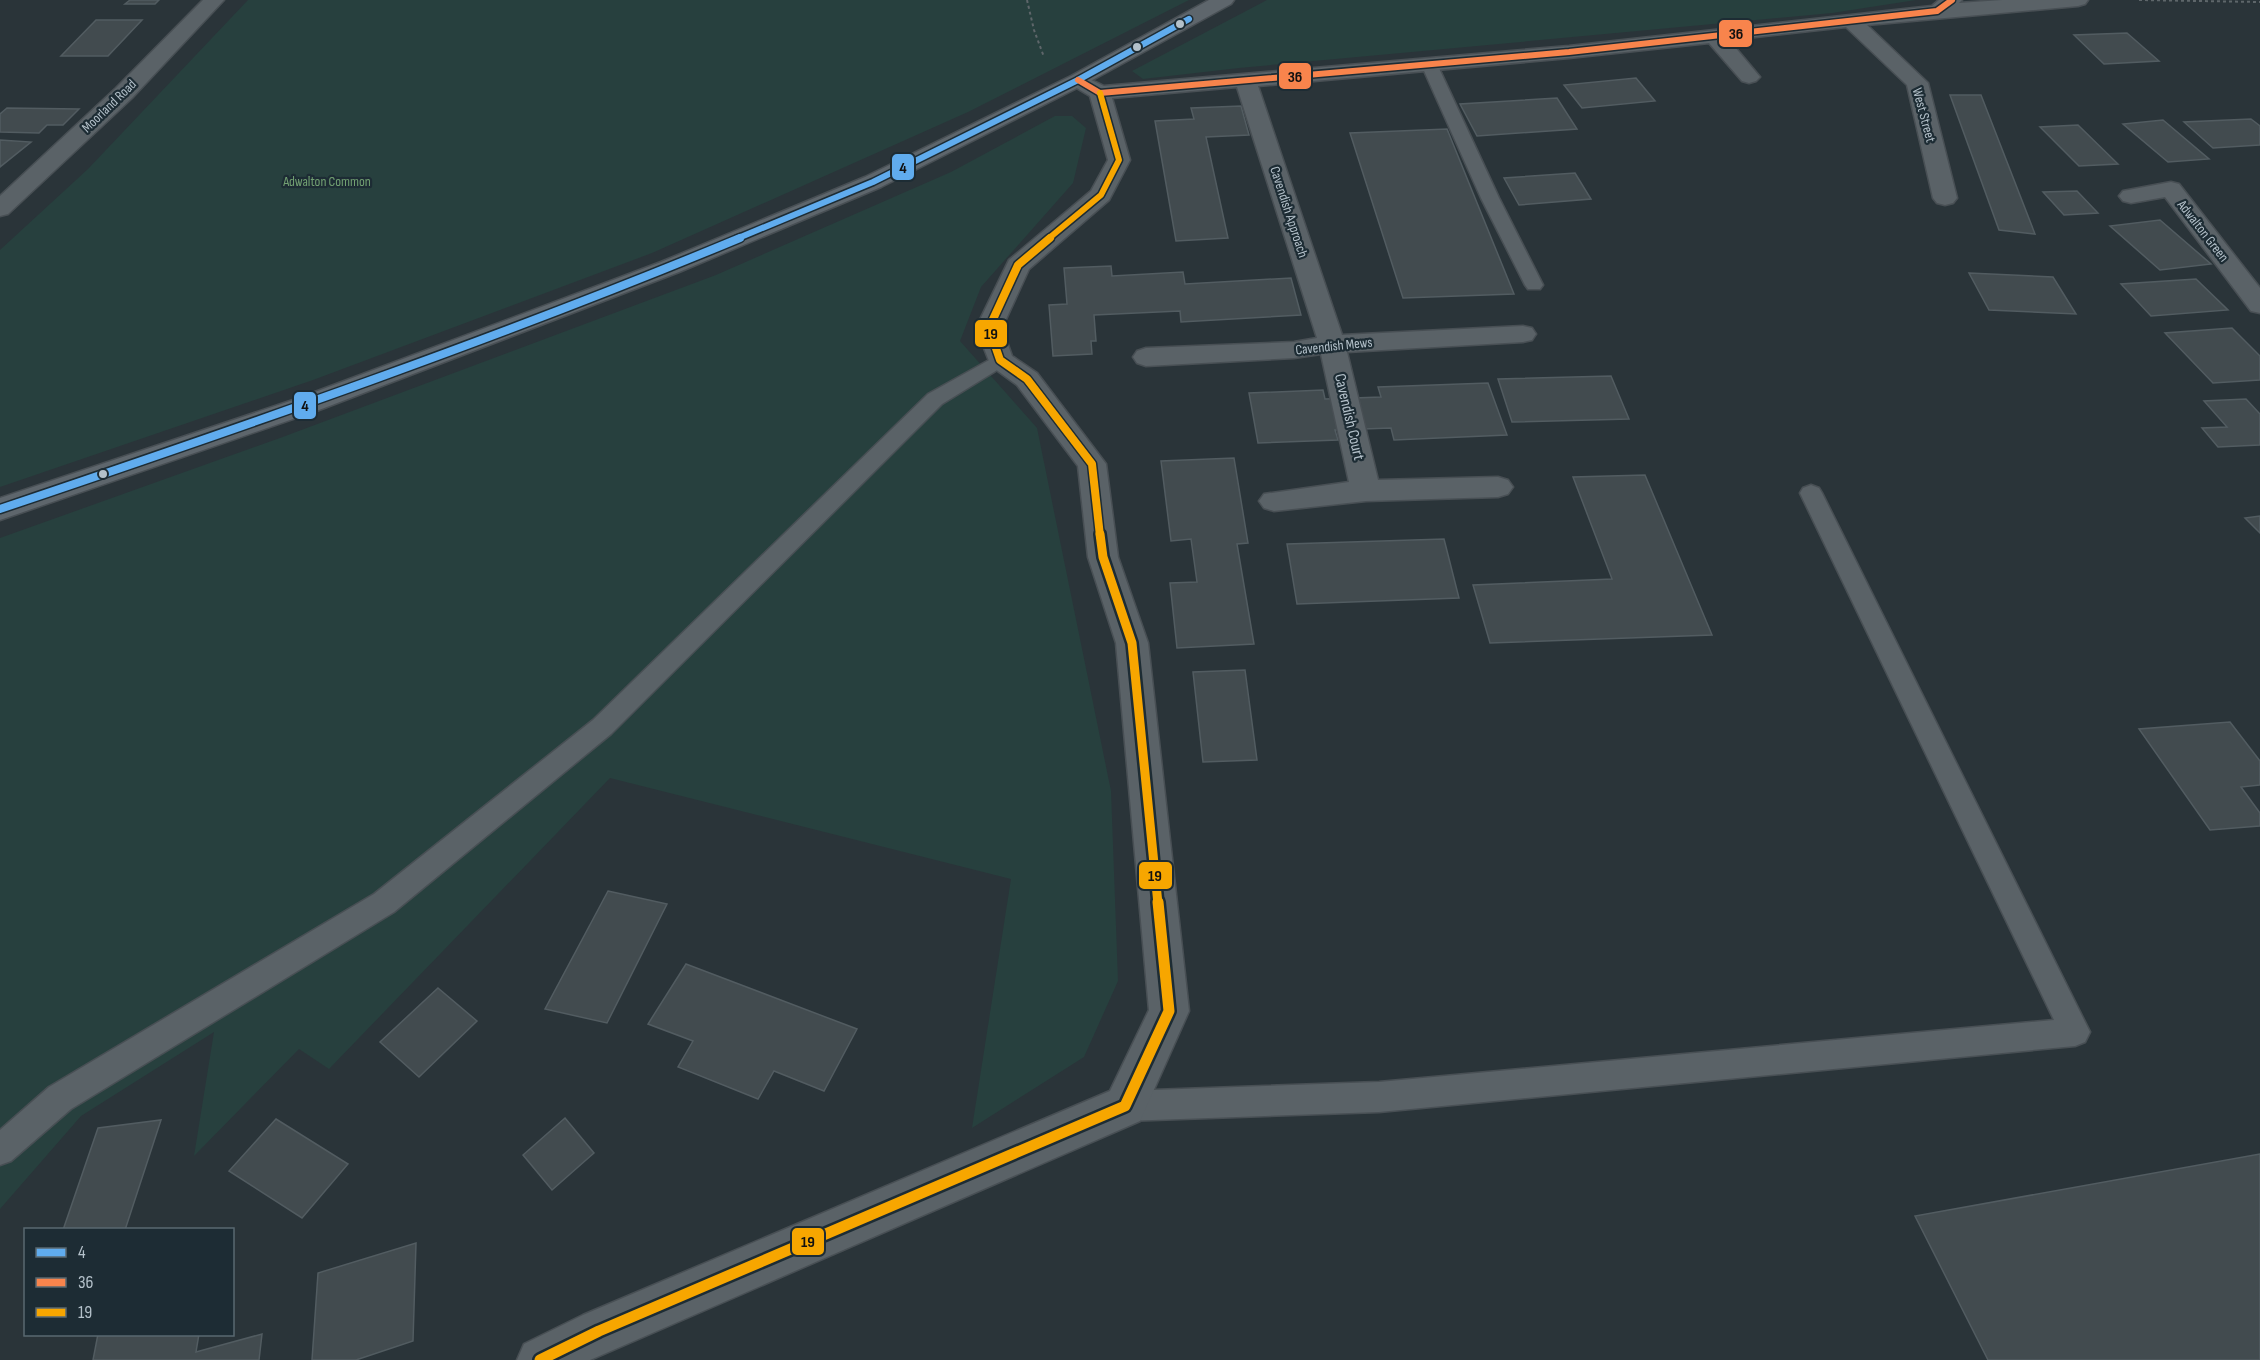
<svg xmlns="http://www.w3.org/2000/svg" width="2260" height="1360" viewBox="0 0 2260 1360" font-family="'Sofia Sans Condensed',sans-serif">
<rect width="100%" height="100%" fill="#2a3439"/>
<g fill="#27403e">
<polygon points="248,0 1189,0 968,112 652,253 313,380 0,487 0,250 88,169"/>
<polygon points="1267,0 1916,0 1832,13 1239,68 1143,79 1132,71"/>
<polygon points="1055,116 1072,116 1086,128 1073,183 981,287 960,341 1037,428 1111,791 1118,981 1084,1057 972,1128 1011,879 610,778 329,1069 299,1049 194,1156 214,1032 81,1116 0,1209 0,538 280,438 716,275 951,172"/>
</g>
<g fill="#424b4f" stroke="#525c61" stroke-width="1.5">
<polygon points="130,0 159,0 155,4 125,4"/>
<polygon points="96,20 142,20 108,56 61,56"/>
<polygon points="2127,33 2159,61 2104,64 2074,35"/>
<polygon points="1636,78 1655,101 1582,108 1564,85"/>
<polygon points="1950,95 1981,95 2035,234 1999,230"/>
<polygon points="1557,98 1577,129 1477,136 1460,104"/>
<polygon points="1241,106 1249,135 1206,137 1228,238 1176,241 1155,121 1194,119 1191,108"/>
<polygon points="7,108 79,109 63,125 47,125 39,133 0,132 0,114"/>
<polygon points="2251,119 2260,126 2260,145 2213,148 2184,122"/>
<polygon points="2163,120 2209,159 2168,162 2123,124"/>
<polygon points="2078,125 2118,164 2079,166 2040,127"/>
<polygon points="1447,129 1514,294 1403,298 1350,133"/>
<polygon points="0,140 31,142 0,167"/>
<polygon points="1575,173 1591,199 1519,205 1504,178"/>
<polygon points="2077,191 2098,213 2064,215 2043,192"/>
<polygon points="2160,220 2211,264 2160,270 2110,226"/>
<polygon points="1111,266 1112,276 1183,272 1185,284 1291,278 1301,315 1181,322 1180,311 1094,315 1096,341 1091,341 1092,354 1053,356 1049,305 1067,304 1064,268"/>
<polygon points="1969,273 2053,277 2076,314 1989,310"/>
<polygon points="2196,279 2228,310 2151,316 2121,284"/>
<polygon points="2232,328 2260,356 2260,380 2213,383 2165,333"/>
<polygon points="1611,376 1629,419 1512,422 1498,379"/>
<polygon points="1488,383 1507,435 1394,440 1391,428 1335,430 1338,440 1258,443 1249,393 1323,390 1325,399 1381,397 1378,387"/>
<polygon points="2246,399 2260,414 2260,445 2218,447 2202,428 2227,427 2204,401"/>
<polygon points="1234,458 1248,543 1237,544 1254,644 1177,648 1170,583 1197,582 1191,539 1171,541 1161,461"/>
<polygon points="1645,475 1712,635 1490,643 1473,585 1612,579 1573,477"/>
<polygon points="2260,516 2260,533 2245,518"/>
<polygon points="1444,539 1459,598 1297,604 1287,544"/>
<polygon points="1245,670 1257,760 1203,762 1193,672"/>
<polygon points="2230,722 2260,761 2260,785 2241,787 2260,813 2260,826 2210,830 2139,729"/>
<polygon points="608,891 667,904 607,1023 545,1009"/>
<polygon points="686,964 857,1029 824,1091 774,1071 758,1099 678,1067 693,1041 648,1024"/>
<polygon points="438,988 477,1021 419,1077 380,1042"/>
<polygon points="565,1118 594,1153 552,1190 523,1155"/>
<polygon points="276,1119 348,1164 302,1218 229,1171"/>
<polygon points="161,1120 125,1230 63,1230 98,1128"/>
<polygon points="2260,1154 2260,1360 1988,1360 1915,1216"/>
<polygon points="416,1243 413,1341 356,1360 312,1360 318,1273"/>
<polygon points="98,1334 199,1334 196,1352 262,1334 259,1360 93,1360"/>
</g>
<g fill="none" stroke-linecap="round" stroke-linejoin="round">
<g stroke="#484f54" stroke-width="3">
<g id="service">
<polygon points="1429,59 1437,64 1499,198 1543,285 1540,289 1528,289 1525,285 1481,198 1421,64"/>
<polygon points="1000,354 1007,356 1010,360 1007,364 942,404 611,734 394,912 71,1109 11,1161 0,1165 0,1130 49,1087 374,894 593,720 928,394"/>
<polygon points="1811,485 1819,488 1822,493 2085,1022 2090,1032 2085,1042 2075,1046 1379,1112 1125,1121 1114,1117 1110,1106 1114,1095 1125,1091 1379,1082 2054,1020 1800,493 1803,488"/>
</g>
</g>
<g stroke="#484f54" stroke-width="3">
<g id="minor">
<path d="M1939,0H1962L1959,3L2002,0H2088L2085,4L2078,6L1867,25L1928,83L1957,198L1953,203L1945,205L1937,203L1933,198L1907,85L1846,27L1729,40L1760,77L1756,81L1749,83L1742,81L1709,43L1569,58L1258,86L1342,335L1523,326L1532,328L1536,334L1532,340L1523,342L1347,352L1378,480L1498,477L1508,480L1513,487L1508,494L1498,497L1366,501L1274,511L1264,508L1259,501L1264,494L1349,482L1321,354L1294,358L1146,366L1137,363L1133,357L1137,351L1146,348L1294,342L1317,338L1237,87L1112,98L1130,160L1109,200L1029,269L1002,328L1012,356L1037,373L1106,464L1118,557L1148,643L1189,1011L1140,1121L590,1360H517L524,1344L583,1315L1110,1091L1149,1010L1116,643L1088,557L1078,466L1017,385L991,366L976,328L1009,260L1091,191L1108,160L1090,96L1075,87L1071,83L1075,79C1086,76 1093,81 1104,86L1569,46L1932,6Z"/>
<polygon points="2171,182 2179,184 2260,288 2260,313 2251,311 2165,197 2131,203 2123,201 2119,196 2123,191"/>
</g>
</g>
<g stroke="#484f54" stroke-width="3">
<polygon id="tertiary" points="203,0 224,0 132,98 8,214 0,216 0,196 116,88"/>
</g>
<g stroke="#484f54" stroke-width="3">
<polygon id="secondary" points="1209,0 1234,0 1231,4 1085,84 881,187 679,272 319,410 0,520 0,498 299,398 661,262 865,177 1071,76"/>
</g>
<g stroke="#5e666a" stroke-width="2" stroke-dasharray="3 3" stroke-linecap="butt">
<polyline points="1027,0 1034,30 1044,57"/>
<polyline points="2139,0 2260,2"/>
</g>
<use href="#service" fill="#5a6267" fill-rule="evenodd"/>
<use href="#minor" fill="#5a6267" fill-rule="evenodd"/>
<use href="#tertiary" fill="#5a6267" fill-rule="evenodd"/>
<use href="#secondary" fill="#5e666c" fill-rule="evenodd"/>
<g stroke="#1d2c34" stroke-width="9">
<polyline id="bus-1-far1" points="736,239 873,182 1078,80 1189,19"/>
</g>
<g stroke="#1d2c34" stroke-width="11">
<path id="bus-1" d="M0,509C249,425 497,339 740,238"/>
</g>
<g stroke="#1d2c34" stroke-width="9">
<polyline id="bus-2" points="1078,80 1100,93 1569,52 1937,11 1952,0"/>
</g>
<g stroke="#1d2c34" stroke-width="9">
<polyline id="bus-3-far3" points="1048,239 1101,195 1119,160 1100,93"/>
</g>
<g stroke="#1d2c34" stroke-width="11">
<polyline id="bus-3-far2" points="1050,238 1018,265 989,328 1000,360 1027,379 1092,464 1100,536"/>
</g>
<g stroke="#1d2c34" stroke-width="14">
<polyline id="bus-3-far1" points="1100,534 1103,557 1132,643 1158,904"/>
</g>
<g stroke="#1d2c34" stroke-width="16">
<polyline id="bus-3" points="540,1360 599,1331 1125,1106 1169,1011 1158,902"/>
</g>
<use href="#bus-1-far1" stroke="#60acee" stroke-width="6"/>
<use href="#bus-1" stroke="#60acee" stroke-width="8"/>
<use href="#bus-2" stroke="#f8844c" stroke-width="6"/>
<use href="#bus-3-far3" stroke="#f7a600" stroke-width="6"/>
<use href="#bus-3-far2" stroke="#f7a600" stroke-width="8"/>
<use href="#bus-3-far1" stroke="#f7a600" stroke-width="9"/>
<use href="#bus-3" stroke="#f7a600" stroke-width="11"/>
</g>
<g fill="#b4c1ca" stroke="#1d2c34" stroke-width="2">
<circle cx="1180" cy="24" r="5"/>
<circle cx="1137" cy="47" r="5"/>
<circle cx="103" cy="474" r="5"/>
</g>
<g text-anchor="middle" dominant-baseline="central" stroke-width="4.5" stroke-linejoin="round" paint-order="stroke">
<g font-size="14" fill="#b4c1ca" stroke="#1d2c34">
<text transform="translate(109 106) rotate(-44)">Moorland Road</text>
<text transform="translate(1924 115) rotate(75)">West Street</text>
<text transform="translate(1289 212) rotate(72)">Cavendish Approach</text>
<text transform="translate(2203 231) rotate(52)">Adwalton Green</text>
<text transform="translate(1334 346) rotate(-6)">Cavendish Mews</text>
</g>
<g font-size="14" fill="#72a072" stroke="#1d2c34">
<text x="327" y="181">Adwalton Common</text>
</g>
<g font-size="16" fill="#b4c1ca" stroke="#1d2c34">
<text transform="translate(1349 417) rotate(77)">Cavendish Court</text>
</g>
</g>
<g stroke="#1d2c34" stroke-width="2">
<rect x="1718" y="19" width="35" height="29" rx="6" fill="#f8844c"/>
<rect x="1278" y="62" width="34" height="28" rx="6" fill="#f8844c"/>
<rect x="891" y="153" width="24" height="28" rx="6" fill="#60acee"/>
<rect x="974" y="319" width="34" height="29" rx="6" fill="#f7a600"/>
<rect x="293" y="391" width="24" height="29" rx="6" fill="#60acee"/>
<rect x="1138" y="861" width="35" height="29" rx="6" fill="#f7a600"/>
<rect x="791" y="1227" width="34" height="29" rx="6" fill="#f7a600"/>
</g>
<g font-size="16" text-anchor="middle" font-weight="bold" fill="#111">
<text x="1736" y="39">36</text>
<text x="1295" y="82">36</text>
<text x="903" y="173">4</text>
<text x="991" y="339">19</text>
<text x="305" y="411">4</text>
<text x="1155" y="881">19</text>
<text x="808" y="1247">19</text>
</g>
<rect x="24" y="1228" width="210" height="108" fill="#1d2c34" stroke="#596870" stroke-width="1.5"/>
<rect x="36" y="1248" width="30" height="9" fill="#60acee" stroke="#596870" stroke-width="1.5"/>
<text x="78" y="1258" font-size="18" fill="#b4c1ca">4</text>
<rect x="36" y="1278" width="30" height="9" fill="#f8844c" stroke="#596870" stroke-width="1.5"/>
<text x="78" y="1288" font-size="18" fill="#b4c1ca">36</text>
<rect x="36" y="1308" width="30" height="9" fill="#f7a600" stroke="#596870" stroke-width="1.5"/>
<text x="78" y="1318" font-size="18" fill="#b4c1ca">19</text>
</svg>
